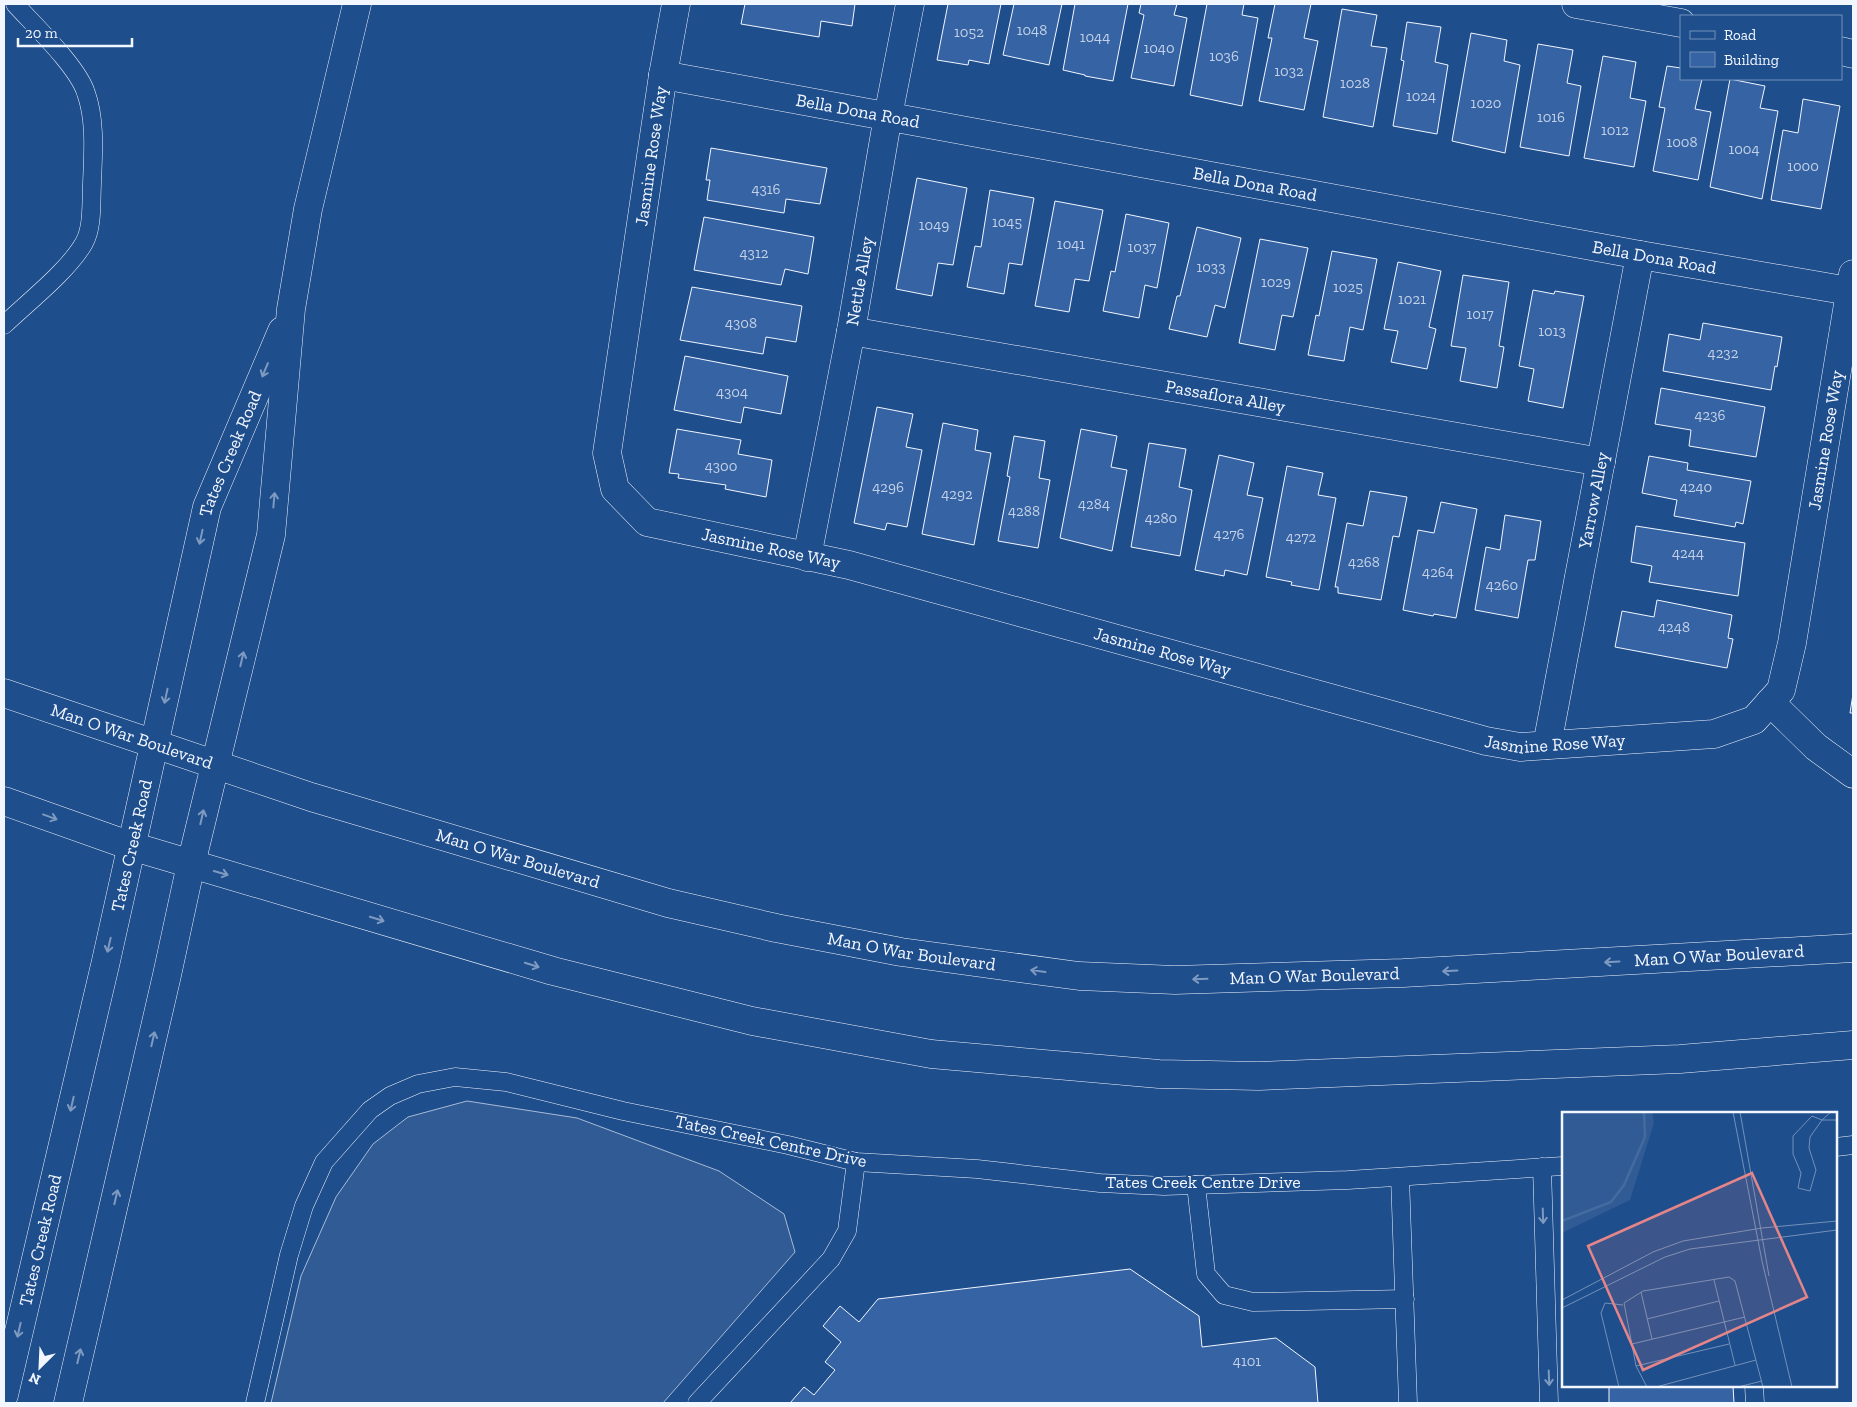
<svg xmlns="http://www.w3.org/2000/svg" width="1857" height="1407" viewBox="0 0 1857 1407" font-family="'Zilla Slab',serif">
<rect width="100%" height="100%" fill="#1f4e8c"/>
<polygon fill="#305b95" stroke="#a8bbd7" points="467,1101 577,1118 719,1171 784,1214 795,1252 663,1403 271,1403 301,1276 336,1197 373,1144 408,1117"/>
<g fill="#3563a3" stroke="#f2f6ff">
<polygon points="745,4 855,4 852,26 821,21 819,37 741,24"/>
<polygon points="948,4 1001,4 989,64 969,60 968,65 937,60"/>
<polygon points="1014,4 1062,4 1049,65 1003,55"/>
<polygon points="1075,4 1128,4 1113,81 1085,76 1085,75 1063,70"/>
<polygon points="1141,4 1177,4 1174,15 1187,18 1174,86 1131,78 1144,15 1139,13"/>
<polygon points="1207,4 1244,4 1242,15 1258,18 1242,106 1190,95"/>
<polygon points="1275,4 1311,4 1304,38 1318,41 1304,110 1259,101 1272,38 1268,38"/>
<polygon points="1342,9 1377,15 1371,46 1387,48 1373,127 1323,117"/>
<polygon points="1407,22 1441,27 1435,62 1448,65 1437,134 1393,126 1404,61 1401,60"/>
<polygon points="1471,33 1507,40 1504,61 1520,65 1505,153 1452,141"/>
<polygon points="1538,44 1573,50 1567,83 1581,86 1569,156 1520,147"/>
<polygon points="1603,56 1636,62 1630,98 1646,101 1634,167 1584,158"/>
<polygon points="1667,66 1681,68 1681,79 1702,79 1695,109 1711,112 1698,180 1653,171 1665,108 1659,107"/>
<polygon points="1730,79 1765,86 1760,108 1778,111 1762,199 1710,187"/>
<polygon points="1803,99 1840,106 1821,209 1771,200 1783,130 1798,133"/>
<polygon points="711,148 827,168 820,204 786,199 784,213 707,200 710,180 706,180"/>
<polygon points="917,178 967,188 953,265 938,263 932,296 896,289"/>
<polygon points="990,190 1034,198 1022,265 1009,263 1004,294 967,287 975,246 981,247"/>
<polygon points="1055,201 1103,210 1089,281 1075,279 1069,312 1035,306"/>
<polygon points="1126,214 1169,223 1157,288 1145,285 1139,318 1103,311 1111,271 1115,272"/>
<polygon points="704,217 814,237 808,274 785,269 781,285 694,270"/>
<polygon points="1197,227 1241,238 1225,308 1215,305 1207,337 1169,329 1177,296 1180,296"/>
<polygon points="1260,239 1308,248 1293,317 1282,315 1275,350 1239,343"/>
<polygon points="1332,251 1377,259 1363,330 1350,327 1344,361 1308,355 1316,315 1319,316"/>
<polygon points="1398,262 1441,271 1429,327 1436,329 1427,369 1391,362 1398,331 1384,329"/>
<polygon points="1463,275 1509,282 1499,346 1504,347 1497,388 1460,381 1466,348 1451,346"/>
<polygon points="692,287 802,306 796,342 766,337 763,354 680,340"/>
<polygon points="1533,290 1554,294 1555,291 1584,296 1563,408 1528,401 1534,369 1519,366"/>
<polygon points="1703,323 1782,337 1777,367 1775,366 1771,390 1663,371 1669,334 1700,340"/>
<polygon points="685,356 788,376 781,414 744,407 741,423 674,410"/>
<polygon points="1661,388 1765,407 1756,457 1689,446 1691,430 1655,424"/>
<polygon points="877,407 913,414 906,447 922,450 907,527 887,523 885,530 854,523"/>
<polygon points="943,423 978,430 975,450 991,453 974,545 922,534"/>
<polygon points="677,429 741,440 738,454 772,460 766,497 725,489 726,485 678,478 679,474 669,473"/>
<polygon points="1081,429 1117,436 1111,467 1127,470 1112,551 1060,538"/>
<polygon points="1014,436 1045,441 1039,478 1050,480 1038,548 998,541 1010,477 1007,476"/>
<polygon points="1149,443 1186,449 1179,487 1192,490 1180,556 1131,547"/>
<polygon points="1219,455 1254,463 1247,495 1263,498 1247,575 1225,570 1224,576 1195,570"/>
<polygon points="1649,456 1688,463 1687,470 1751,481 1743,524 1736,522 1735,527 1674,516 1677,500 1642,493"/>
<polygon points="1287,466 1323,473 1318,495 1336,498 1319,590 1291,585 1292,582 1266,577"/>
<polygon points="1370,491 1407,497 1399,537 1393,536 1381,600 1338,593 1338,587 1335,587 1347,523 1363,526"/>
<polygon points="1441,502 1477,509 1456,618 1434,614 1433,616 1403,610 1418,530 1434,533"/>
<polygon points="1505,515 1541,521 1535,560 1528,560 1518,618 1475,610 1486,547 1500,550"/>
<polygon points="1636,526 1745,543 1738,596 1649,582 1652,566 1631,562"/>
<polygon points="1657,600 1732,615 1728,638 1733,639 1727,668 1615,647 1622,611 1654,617"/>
<polygon points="1853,694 1853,713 1850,713"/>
<polygon points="1130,1269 1199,1316 1202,1347 1276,1338 1315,1367 1318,1403 790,1403 804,1387 814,1395 835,1370 825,1362 841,1342 823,1326 840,1306 859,1322 878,1299"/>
<polygon points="1609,1386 1733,1386 1734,1403 1609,1403"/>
</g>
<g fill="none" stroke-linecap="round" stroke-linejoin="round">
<g stroke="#f2f6ff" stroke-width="19">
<g id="service">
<path d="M4,325C28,302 68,271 84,243C93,227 91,202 92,184C93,154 96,121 86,93C78,67 35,26 15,4"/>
<polyline points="1836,1147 1853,1145"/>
<polyline points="1542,1167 1549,1403"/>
<polyline points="1400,1177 1408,1403"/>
<polyline points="1196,1185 1206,1274 1224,1295 1253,1302 1405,1299"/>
<polyline points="1754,1386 1755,1403"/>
<polyline points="255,1403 289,1255 304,1206 324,1162 370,1110 390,1096 418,1084 455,1077 506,1082 623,1111 788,1145 856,1162 977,1169 1100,1183 1164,1186 1348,1180 1563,1166"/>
<polyline points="697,1403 831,1259 847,1231 856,1162"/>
</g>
</g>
<g stroke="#f2f6ff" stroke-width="29">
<g id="minor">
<path id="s1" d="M676,4L663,75L607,453L615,489L647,522L849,565L1486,741L1520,747L1714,734L1754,720L1781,690L1792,643L1853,274"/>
<polyline points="1576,4 1681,23"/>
<polyline points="1841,51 1853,54"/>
<path id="s2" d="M663,75L1640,255L1849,291"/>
<path id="s3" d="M851,331L1601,462"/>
<path id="s4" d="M807,557L851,331L888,116L910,4"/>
<polyline points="1770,702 1816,747 1853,774"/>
<path id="s5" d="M1547,745L1640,255"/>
</g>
</g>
<g stroke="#f2f6ff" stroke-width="29">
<g id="secondary">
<path id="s6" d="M4,1395L106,961L207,507L282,331"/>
<polyline points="68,1403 167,975 191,864 271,535 291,309 308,209 357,4"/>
</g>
</g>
<g stroke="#f2f6ff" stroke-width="29">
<g id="primary">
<path id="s7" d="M4,693L311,797L668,903L776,928L901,952L1079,976L1175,980L1403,973L1853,948"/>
<polyline points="4,801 131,846 553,971 752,1021 931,1054 1159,1074 1259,1076 1680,1059 1853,1045"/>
</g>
</g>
<use href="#service" stroke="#1f4e8c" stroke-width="18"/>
<use href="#minor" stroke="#1f4e8c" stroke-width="28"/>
<use href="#secondary" stroke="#1f4e8c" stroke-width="28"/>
<use href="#primary" stroke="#1f4e8c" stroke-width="28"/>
</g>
<defs><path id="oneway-shaft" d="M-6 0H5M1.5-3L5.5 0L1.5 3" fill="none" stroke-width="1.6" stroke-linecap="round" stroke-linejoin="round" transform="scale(1.25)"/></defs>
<g stroke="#7e9ac0">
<use href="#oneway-shaft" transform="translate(265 370) rotate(113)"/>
<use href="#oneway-shaft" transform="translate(274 500) rotate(-85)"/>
<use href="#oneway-shaft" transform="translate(201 537) rotate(102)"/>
<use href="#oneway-shaft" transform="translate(242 659) rotate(-77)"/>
<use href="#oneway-shaft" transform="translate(166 696) rotate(102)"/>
<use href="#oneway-shaft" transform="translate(50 817) rotate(20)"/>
<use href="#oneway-shaft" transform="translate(202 817) rotate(-77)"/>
<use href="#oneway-shaft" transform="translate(221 873) rotate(16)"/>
<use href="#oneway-shaft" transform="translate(377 919) rotate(17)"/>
<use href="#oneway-shaft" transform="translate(109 945) rotate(103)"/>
<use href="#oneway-shaft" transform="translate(1612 962) rotate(177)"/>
<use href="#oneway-shaft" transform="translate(532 965) rotate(17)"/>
<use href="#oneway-shaft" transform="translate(1038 971) rotate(-172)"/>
<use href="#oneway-shaft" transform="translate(1450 971) rotate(177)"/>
<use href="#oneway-shaft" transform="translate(1200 979) rotate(178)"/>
<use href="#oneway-shaft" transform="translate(153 1039) rotate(-77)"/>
<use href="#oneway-shaft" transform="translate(72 1104) rotate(103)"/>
<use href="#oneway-shaft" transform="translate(116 1197) rotate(-77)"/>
<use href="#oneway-shaft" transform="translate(1543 1216) rotate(88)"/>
<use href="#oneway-shaft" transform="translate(19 1330) rotate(103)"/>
<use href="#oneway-shaft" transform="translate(79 1356) rotate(-77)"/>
<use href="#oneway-shaft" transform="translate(1549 1378) rotate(88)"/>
</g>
<g text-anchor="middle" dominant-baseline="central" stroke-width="4" stroke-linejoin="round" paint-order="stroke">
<g font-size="15" fill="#c3d1e8">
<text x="1032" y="30">1048</text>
<text x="969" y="32">1052</text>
<text x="1095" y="37">1044</text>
<text x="1159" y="48">1040</text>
<text x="1224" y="56">1036</text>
<text x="1289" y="71">1032</text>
<text x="1355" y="83">1028</text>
<text x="1421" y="96">1024</text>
<text x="1486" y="103">1020</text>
<text x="1551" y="117">1016</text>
<text x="1615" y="130">1012</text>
<text x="1682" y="142">1008</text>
<text x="1744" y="149">1004</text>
<text x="1803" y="166">1000</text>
<text x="766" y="189">4316</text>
<text x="1007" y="222">1045</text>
<text x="934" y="225">1049</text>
<text x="1071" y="244">1041</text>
<text x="1142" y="247">1037</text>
<text x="754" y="253">4312</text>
<text x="1211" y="267">1033</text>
<text x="1276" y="282">1029</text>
<text x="1348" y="287">1025</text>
<text x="1412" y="299">1021</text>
<text x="1480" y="314">1017</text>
<text x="741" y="323">4308</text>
<text x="1552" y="331">1013</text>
<text x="1723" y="353">4232</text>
<text x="732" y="392">4304</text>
<text x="1710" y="415">4236</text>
<text x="721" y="466">4300</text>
<text x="888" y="487">4296</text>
<text x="1696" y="487">4240</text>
<text x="957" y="494">4292</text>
<text x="1094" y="504">4284</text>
<text x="1024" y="511">4288</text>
<text x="1161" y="518">4280</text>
<text x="1229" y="534">4276</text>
<text x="1301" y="537">4272</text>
<text x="1688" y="553">4244</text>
<text x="1364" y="562">4268</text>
<text x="1438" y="572">4264</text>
<text x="1502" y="585">4260</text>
<text x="1674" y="627">4248</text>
<text x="1247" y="1361">4101</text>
</g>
<g font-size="18" fill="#f2f6ff" stroke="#1f4e8c">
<text stroke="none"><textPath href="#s2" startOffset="198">Bella Dona Road</textPath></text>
<text transform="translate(651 156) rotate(-82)">Jasmine Rose Way</text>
<text stroke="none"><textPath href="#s2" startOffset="602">Bella Dona Road</textPath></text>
<text stroke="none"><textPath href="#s2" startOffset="1008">Bella Dona Road</textPath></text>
<text stroke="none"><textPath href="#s4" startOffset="281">Nettle Alley</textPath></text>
<text stroke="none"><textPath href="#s3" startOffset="380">Passaflora Alley</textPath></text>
<text stroke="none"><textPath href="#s1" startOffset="1970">Jasmine Rose Way</textPath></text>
<text stroke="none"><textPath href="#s6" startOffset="969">Tates Creek Road</textPath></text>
<text stroke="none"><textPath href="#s5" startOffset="249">Yarrow Alley</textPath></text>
<text stroke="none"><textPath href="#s1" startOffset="664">Jasmine Rose Way</textPath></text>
<text stroke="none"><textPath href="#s1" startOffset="1069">Jasmine Rose Way</textPath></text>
<text stroke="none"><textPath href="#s7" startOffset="135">Man O War Boulevard</textPath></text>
<text stroke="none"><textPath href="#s1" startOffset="1474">Jasmine Rose Way</textPath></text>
<text stroke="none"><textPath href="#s6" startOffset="564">Tates Creek Road</textPath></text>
<text stroke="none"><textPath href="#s7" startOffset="540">Man O War Boulevard</textPath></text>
<text stroke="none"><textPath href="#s7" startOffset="945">Man O War Boulevard</textPath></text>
<text stroke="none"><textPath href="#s7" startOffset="1755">Man O War Boulevard</textPath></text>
<text stroke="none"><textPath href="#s7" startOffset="1350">Man O War Boulevard</textPath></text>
<text transform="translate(771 1141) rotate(12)">Tates Creek Centre Drive</text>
<text x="1203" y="1182">Tates Creek Centre Drive</text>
<text stroke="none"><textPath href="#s6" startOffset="159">Tates Creek Road</textPath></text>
</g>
</g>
<g transform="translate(1562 1112)">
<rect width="275" height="275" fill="#1f4e8c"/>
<path d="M0,0H90L92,11L68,88L0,121Z" fill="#305b95"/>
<path fill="none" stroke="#446ba0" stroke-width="2.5" d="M0,109L49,90L62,73L83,25L82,0"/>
<path fill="none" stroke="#7391ba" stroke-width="1" d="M171,0L200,149L230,275M178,0L207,164M269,0L260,8L248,25L247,36L254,58L248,79L236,76L239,61L231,42V24L250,4L260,8H275M152,168L173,253M79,180L90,227M0,188L91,140L121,129L200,116L275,109M0,196L103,145L128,137L275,118M85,207L157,189M70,232L183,205M74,254L167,232M57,275L39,201L43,191L61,193M85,275L74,254L62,191L81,179L167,165L173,169L201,275M94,275L194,248M176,275L200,269"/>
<path fill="#e38589" fill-opacity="0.15" stroke="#e38589" stroke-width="2.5" d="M190,61L245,185L81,258L26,134Z"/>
<rect width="275" height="275" fill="none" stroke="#f2f6ff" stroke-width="2.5"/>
</g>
<rect width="1857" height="1407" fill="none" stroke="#f2f6ff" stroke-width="10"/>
<rect x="1680" y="15" width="162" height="65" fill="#1f4e8c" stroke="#7391ba"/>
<rect x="1690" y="31" width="25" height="8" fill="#1f4e8c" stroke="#7391ba"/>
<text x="1724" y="40" font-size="15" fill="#f2f6ff">Road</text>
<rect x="1690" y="52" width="25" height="15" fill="#3563a3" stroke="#7391ba"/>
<text x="1724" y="65" font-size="15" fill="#f2f6ff">Building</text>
<g transform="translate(40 1367) rotate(204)" stroke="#1f4e8c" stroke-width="4" paint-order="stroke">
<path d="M0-4L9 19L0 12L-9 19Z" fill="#f2f6ff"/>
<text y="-8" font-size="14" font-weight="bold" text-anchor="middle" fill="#f2f6ff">N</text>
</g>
<path d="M18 38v8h114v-8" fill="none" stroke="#f2f6ff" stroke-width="2.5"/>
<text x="25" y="38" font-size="15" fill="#f2f6ff" stroke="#1f4e8c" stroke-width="4" paint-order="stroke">20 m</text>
</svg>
